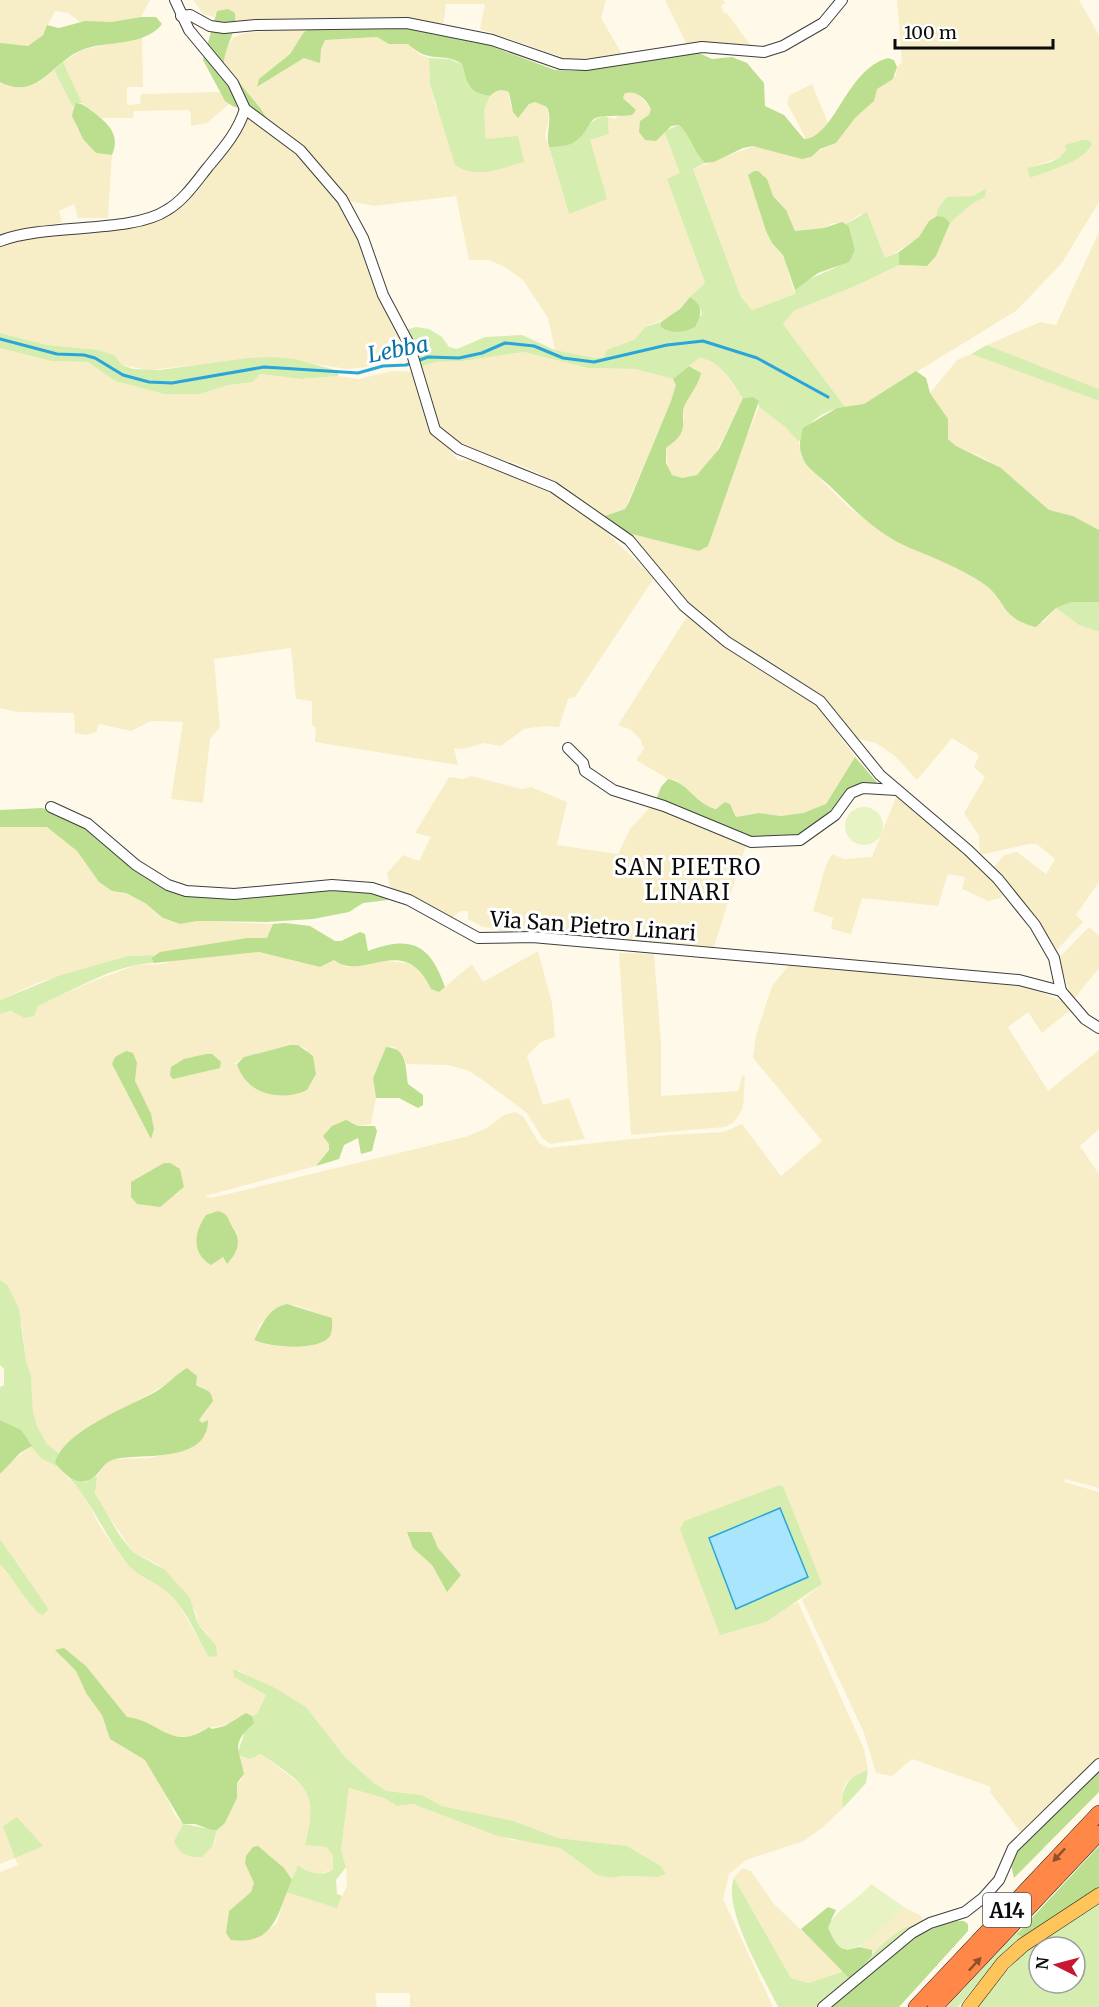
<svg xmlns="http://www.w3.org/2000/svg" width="1099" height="2007" viewBox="0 0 1099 2007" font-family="Merriweather,serif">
<rect width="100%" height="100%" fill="#fff9ea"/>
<g fill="#f7eec7" fill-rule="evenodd">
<polygon points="0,0 150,0 141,17 111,22 81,23 68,13 55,11 43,34 34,42 28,46 12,46 0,43"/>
<polygon points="193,0 606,0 601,18 622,54 564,61 559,56 480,29 485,4 446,4 443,27 380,18 268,19 236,24 217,11 214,17 203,14"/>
<polygon points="665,0 723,0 725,3 721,6 725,14 727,13 751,46 686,43"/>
<path d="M897,0H1079L1099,35V202L1062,263L1016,311L864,404L845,407L783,324L794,311L855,286L881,272L899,265L918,266L936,256L950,223L973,203L985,197V188L973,196L952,198L937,210V216L929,221L919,238L885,259L860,214L846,224L833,223L824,228L795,231L782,205L773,196L763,174L748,175L766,231L772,243L783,255L795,294L752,310L741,297L693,169L754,146L802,158L836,143L854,118L869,106L876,89L896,76L897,67L902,62ZM1065,145L1081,155L1065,165L1030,178L1027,168L1059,158L1066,150Z"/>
<polygon points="312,27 304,32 290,54 259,79 258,87 304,58 316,60 325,40 377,37 389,44 408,44 419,54 429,58 430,84 436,106 486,139 484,110 490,96 495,90 503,89 509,92 511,107 518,117 529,104 535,102 547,107 549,118 545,135 569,214 590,140 609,134 608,117 615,119 629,102 623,98 625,92 637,93 651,109 649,115 656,141 664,131 681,174 667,179 705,283 672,316 645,327 634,340 604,357 595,358 555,350 548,318 523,280 505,267 489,260 469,260 456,196 374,206 348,201 317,162 270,124 224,64 225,50 234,37 246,33"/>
<polygon points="142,36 143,87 127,87 127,105 140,104 141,94 220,92 229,104 207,123 191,126 191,113 188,110 134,111 133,118 102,118 82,103 63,62 82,50"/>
<polygon points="54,70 73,107 76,126 83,139 96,153 112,155 108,218 78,218 74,204 59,211 62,222 0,235 0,82 8,86 39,82"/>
<polygon points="812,84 828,123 819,133 806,139 787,103 790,95"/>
<polygon points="249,116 290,147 336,193 358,235 406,344 396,352 367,367 347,369 272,357 149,370 122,365 114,355 99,350 47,345 0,333 0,246 13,241 154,220 231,143"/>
<polygon points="1099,232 1099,389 987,345 1040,322 1056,325"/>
<polygon points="0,348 51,361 88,362 115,381 164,394 200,394 229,385 253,382 260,374 302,379 338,376 359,379 392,371 415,372 429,425 458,460 486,461 550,488 595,521 654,578 575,697 568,699 559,727 544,726 524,729 501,746 484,743 463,749 454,748 458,765 315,742 316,728 312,725 312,701 296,699 291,648 214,659 220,727 210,739 203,803 171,799 183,722 151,721 131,731 99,724 96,732 86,735 75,733 74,713 17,712 0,708"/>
<polygon points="524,352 588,368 635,369 673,379 676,385 671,401 625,509 605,516 538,473 517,464 457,446 436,424 420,372 423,366 436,362 463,361"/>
<polygon points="971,354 1099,401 1099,530 1073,516 1049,510 986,459 956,446 948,439 930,393 957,360"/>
<polygon points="699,358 710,359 720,367 743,398 712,461 697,475 682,478 672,475 668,470 666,448 678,438 684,419 683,410 695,382 696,369 689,366"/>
<polygon points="759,407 785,427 799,442 801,457 823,482 851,509 887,535 960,568 991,588 1012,617 1024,624 1044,622 1056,608 1079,625 1099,632 1099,882 1076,915 1083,922 1056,951 993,868 1004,855 1017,852 1046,874 1055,859 1037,844 1029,844 980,855 979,836 964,813 985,777 974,767 979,755 952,738 917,780 894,755 876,743 855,738 824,702 793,676 727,636 692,609 624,532 699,551"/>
<polygon points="688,615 804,693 820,708 855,757 826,804 803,813 781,816 759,813 736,817 734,810 708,807 676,780 668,779 636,760 644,749 640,739 631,730 618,725"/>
<polygon points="471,776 522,789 531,787 567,802 557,845 618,854 630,829 655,802 749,836 713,950 521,936 481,926 468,919 468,911 460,911 451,919 390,887 387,873 403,855 419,861 431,837 415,833 449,777 463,779"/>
<polygon points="897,795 959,846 1005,890 1001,898 988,901 962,889 965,877 948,874 938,906 862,898 851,934 831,929 833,918 813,911 826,865 832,854 844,859 872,857"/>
<polygon points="14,825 47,827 54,831 77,851 99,882 112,891 126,893 145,903 163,918 180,924 197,921 273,924 268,938 247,938 154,955 128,956 37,983 0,1000 0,827"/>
<polygon points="1089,927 1099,936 1099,968 1073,1000 1058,959"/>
<path d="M538,951L552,1003L555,1037L541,1042L527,1056L543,1105L569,1098L585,1139L550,1144L542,1138L527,1113L480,1078L467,1070L447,1065L406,1064L403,1055L394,1047H386L373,1078L376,1098L371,1124L358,1126L351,1122L329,1144V1149L316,1166L205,1196L211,1198L465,1137L487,1128L504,1115L515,1112L523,1116L539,1143L549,1148L669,1135L724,1132L742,1124L781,1176L822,1141L753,1058L756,1035L772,986L789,965L1017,982L1060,1000L1071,1009L1042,1033L1028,1012L1008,1027L1048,1091L1099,1050V1129L1080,1146L1099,1174V1488L1065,1479L1064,1482L1099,1492V1761L1022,1834L990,1792L991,1787L912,1759L892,1776L876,1773L864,1733L802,1600L822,1584L779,1485L684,1521L745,1628L772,1618L782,1609L798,1602L864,1749L868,1770L846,1783L843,1790V1808L823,1827L804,1841L746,1860L729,1874L723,1899L773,2007H410V1993H375L377,2007H0V1872L18,1865L15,1858L0,1864V1565L24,1593L34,1610L46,1605L0,1539V1474L3,1468L32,1446L39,1456L53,1462L82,1492L101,1528L126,1563L167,1591L178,1603L209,1657L207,1633L198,1624L196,1612L179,1586L157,1564L133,1552L98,1500L94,1488L97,1476L106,1463L113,1459L150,1458L189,1448L207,1421L202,1423L199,1420L208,1409L200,1388L182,1371L162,1387L94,1425L69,1442L59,1454L47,1444L38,1428L33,1412L31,1375L26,1361L22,1325L0,1280V1014L38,1006L88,983L136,965L163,964L181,958L259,952L319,967L334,960L347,967L385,961L408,963L417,967L439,992L472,964L483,982ZM290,1045H298L307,1049L277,1096L247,1083L237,1064H234L244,1057ZM137,1063L135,1081L151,1138L112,1064ZM180,1169L184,1187L176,1195L137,1204L131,1197ZM206,1215L232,1226L237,1233L238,1245L227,1263L199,1229ZM294,1305L332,1318V1332L311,1346L270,1345L254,1340L260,1324L280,1306ZM407,1532L431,1533L438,1548L460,1575L447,1592L432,1565L413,1548ZM64,1648L86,1666L127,1717L135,1718L166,1734L176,1737L191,1736L209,1727L225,1726L246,1714L252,1716L257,1714L266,1695L234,1677L238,1670L306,1707L346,1758L374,1783L387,1791L422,1795L442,1806L514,1821L558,1838L627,1846L661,1866L665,1874L658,1877L623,1876L610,1878L597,1875L560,1848L528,1841L512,1840L413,1804L397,1806L384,1798L349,1788L341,1850L346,1867L347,1886L337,1907L286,1892L277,1923L256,1939L238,1941L226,1933L229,1911L251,1892L269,1855L292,1880L298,1865L312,1873L320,1874L333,1869V1855L326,1847L306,1845L312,1808L307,1789L261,1754L250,1759L237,1755L242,1765V1779L237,1783V1798L225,1823L217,1830L214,1845L174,1841L183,1824L175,1815L160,1783L145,1760L110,1739L102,1715L86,1693L76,1671L63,1659Z"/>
<polygon points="619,953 654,954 661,1043 661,1096 738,1091 742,1076 745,1075 743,1108 734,1122 725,1127 631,1135"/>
<polygon points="742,1868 751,1871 774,1904 844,1971 809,1983 791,1978 734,1878"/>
<polygon points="904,1907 921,1916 923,1920 921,1926 909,1926 872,1953 871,1950 859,1947"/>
</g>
<g fill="#d6edb0" fill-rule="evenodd">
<path d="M429,58L449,59L462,64C467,83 468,93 490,96L484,110L486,139L518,136L524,162C500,168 477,180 455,165L430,84Z"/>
<polygon points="63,62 82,103 75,103 73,107 54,70"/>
<path d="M604,116L608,117L609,134L590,140L607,199L569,214L549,147C586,147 579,123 604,116Z"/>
<path d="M679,125C691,136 693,152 705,163L693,169L741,297L752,310L795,294V290C813,271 844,272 855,250L849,226L846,224L867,212L885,258L899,252V265L855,286L794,311L783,324L845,407C825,409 805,423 799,442L785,427L759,407L758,401L753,397L743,398C731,382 721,360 699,358L673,379L635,369L588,368L524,352L463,361L436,362L423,366L420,372L406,330L416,327L429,329L442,337L449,347L457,349L485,337L522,335L555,350L595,358L604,357L607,350L634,340L645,327L661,322V327L702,315L701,309L690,297L705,283L667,179L680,173L664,131Z"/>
<path d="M1082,140H1089L1092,144C1085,161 1046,172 1030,178L1027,168L1051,162L1059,158L1066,150L1065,145Z"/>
<polygon points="986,188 985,197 973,203 950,223 937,216 937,210 947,197 973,196"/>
<polygon points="0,333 47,345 99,350 114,355 122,365 133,369 160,370 248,358 272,357 295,359 339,371 338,376 302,379 260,374 253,382 229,385 200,394 164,394 115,381 88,362 51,361 0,348"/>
<polygon points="987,345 1099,389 1099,401 971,354"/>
<polygon points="1072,602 1099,602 1099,632 1079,625 1056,608"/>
<path d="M154,955L151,958L154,963C115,964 74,990 38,1006L34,1016L25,1018L11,1011L0,1014V1000L61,975L128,956Z"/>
<path d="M0,1280L8,1286L19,1309L26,1361L31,1375L33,1412L38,1428L47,1444L59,1454L55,1463L59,1469C53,1461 44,1462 39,1456C21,1435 28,1433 0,1420V1387L4,1385V1369L0,1365Z"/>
<path d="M68,1476L85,1482L97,1476L95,1493L120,1536L133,1552L165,1570L190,1598L198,1624L216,1646L217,1656L209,1657C196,1636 186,1607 166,1591C153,1580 136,1576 125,1561C104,1534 91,1501 68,1476Z"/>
<polygon points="779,1485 783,1486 822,1584 766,1622 720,1635 680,1529 684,1521"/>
<path d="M0,1539L46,1605L48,1610L43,1615C32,1613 13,1576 0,1565Z"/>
<path d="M233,1669L273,1687L306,1707L346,1758L374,1783L387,1791L422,1795L442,1806L514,1821L558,1838L627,1846L661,1866L666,1874L658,1877L623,1876L610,1878L597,1875L560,1848L498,1836L413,1804L397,1806L384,1798L349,1788L341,1850L346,1867L336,1880L337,1894L342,1896L337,1908L286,1892L298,1865C309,1873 321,1878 333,1869V1855L326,1847L305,1845C320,1788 304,1785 261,1754L250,1759L237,1755L245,1731L253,1723L252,1716L257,1714L266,1695L234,1677Z"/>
<path d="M868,1770L866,1783L843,1808C840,1787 849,1777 868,1770Z"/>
<polygon points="17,1817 43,1846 15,1858 3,1826"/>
<path d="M183,1824L217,1830L213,1845L202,1857C188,1857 179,1855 174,1841Z"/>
<path d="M734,1878L791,1978L809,1983L844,1971L851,1979C862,1964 897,1924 917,1925L829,1999L816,2007H778C764,1978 722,1908 734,1878Z"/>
<path d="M1099,1902V2007H976L1018,1958L1037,1942ZM1039,1947H1075V1983H1039Z"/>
<polygon points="1017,1931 1022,1937 984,1976 958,2007 947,2007"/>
</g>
<g fill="#bbdf8e">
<path d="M228,9L235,13C237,35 225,43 224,64L261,109L270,124L246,108L234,107L225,101L203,60L217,11Z"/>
<path d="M141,17H156L162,24C146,46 107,41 84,49C53,60 38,102 0,82V43L28,46L43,35L47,25L59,28L85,21L111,22Z"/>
<path d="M393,26L488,45L555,70L574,71L697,52L712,59L732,57L747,63L764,83L765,106L784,115L804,139C836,137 845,70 888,58L894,60L897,67L893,79L877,89L874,101L855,118L836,143L820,149L811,157L802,159L753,146L743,148L714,162L705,163C693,152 691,136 679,125L671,126L656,141L645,140L639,132L640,121L649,115L651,109C646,99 637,90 625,93L623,98L636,110L632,115C621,117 601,114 594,119C591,121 588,127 586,130C576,145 565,147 549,147C545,134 553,119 547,107L535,102L529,104L518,118L513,112L509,92C501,88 496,90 490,96C468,93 467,83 462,64C443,51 430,65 408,44H389L377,37L325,40L321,49L320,63L304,58L257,87L259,79L290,54L304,32L312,27Z"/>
<path d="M75,103C83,103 86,107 92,111C108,123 121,135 112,155L96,153L83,139L72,116Z"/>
<polygon points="754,171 758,171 767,179 773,196 786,210 795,231 824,228 842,222 849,226 855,250 849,262 818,273 795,290 783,255 772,243 766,231 748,175"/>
<polygon points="937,216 944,217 950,223 936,256 927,266 899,265 899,252 919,237 929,221"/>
<path d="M690,297C704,306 702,314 695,327C684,333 671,334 661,327V322L680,309Z"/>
<path d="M689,366L701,373C699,384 689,396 684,407C681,416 686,425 680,435C677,440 671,444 666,448V463L672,475L682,478L697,475L719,449L743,398L753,397L759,401L708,546L699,551L624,532L605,516L625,509L629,502L671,401L676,385L673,379Z"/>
<path d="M916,371L926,378L930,393L948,419V439L956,446L1001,468L1049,510L1073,516L1099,530V602H1072L1056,608L1036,627C1000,619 1006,599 984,584C960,568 937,559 910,548C881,536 858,514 836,492C827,482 815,475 806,464C798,452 799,442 803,428L837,408L864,404Z"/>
<path d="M855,757L879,785L859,787L798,837H751L655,802L661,787L668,779C688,782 696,805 716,809L725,802L730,804L736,817L759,813L781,816L803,813L826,804Z"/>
<polygon points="42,808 72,817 186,892 331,886 372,889 390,897 388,900 363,903 349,912 313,919 266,922 197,921 180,924 163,918 145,903 126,893 112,891 99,882 77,851 47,827 0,827 0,810"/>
<path d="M285,923L310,926L335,941H341L360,932L365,934L368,951C411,935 430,944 445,987L439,992L431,989C404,931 364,983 334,960L320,967L259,952L154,963L151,958L160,952L247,938H267L273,924Z"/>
<path d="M290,1045H298L313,1056L316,1074L307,1090C281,1102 246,1095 237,1064L244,1057Z"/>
<path d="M386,1047C408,1048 405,1067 408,1084L423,1095V1105L418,1108L399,1098H376L373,1078Z"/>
<polygon points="126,1051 133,1053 137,1063 135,1081 151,1114 154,1129 151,1139 112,1064 115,1057"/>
<polygon points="206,1054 212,1054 221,1062 220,1068 173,1079 170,1076 171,1067 184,1059"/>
<polygon points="346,1120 358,1126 375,1126 377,1131 372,1151 361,1154 358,1138 344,1145 339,1159 316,1166 329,1150 329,1144 323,1136 332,1126"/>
<polygon points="164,1163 170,1163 180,1169 184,1187 160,1207 137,1204 131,1197 131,1182"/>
<path d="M218,1211C229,1214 228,1220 233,1228C242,1241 238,1252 227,1264L223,1257L211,1265C191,1253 194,1232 206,1215Z"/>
<path d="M287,1304L332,1318C332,1324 333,1331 330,1336C319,1352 269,1347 254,1340C262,1325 268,1308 287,1304Z"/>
<path d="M187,1368L197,1376L196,1385C205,1391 211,1388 213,1401L199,1420L202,1423L208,1420C208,1464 142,1453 115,1459C101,1462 100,1478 86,1481C74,1484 62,1472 55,1463C64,1430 129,1407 157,1391C168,1384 176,1374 187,1368Z"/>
<polygon points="0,1420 21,1430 32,1446 20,1453 0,1474"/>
<polygon points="407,1532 431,1532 438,1548 461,1575 447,1592 432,1565 413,1548"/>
<path d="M64,1648L86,1666L127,1717C160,1720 171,1753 209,1727L212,1729L225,1726L246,1713L252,1716L254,1723C230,1745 239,1748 244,1774L237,1783V1798L225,1823L217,1830H212L195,1824H183L145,1760L110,1739L102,1715L86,1693L76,1671L55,1650Z"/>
<polygon points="1099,1765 1099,1792 1014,1878 1010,1860 1012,1853"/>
<path d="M258,1846L284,1868L292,1880C277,1912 276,1946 231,1940L226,1933L229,1911L251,1892L254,1883L245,1863L246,1856L253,1847Z"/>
<polygon points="1099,1846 1099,1891 1032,1933 1022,1937 1017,1934"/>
<polygon points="828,1907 836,1910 831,1920 847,1950 859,1947 872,1950 872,1955 851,1980 801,1929"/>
<path d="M956,1921H964L968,1924V1931L899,2007H828C868,1974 905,1933 956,1921Z"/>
</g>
<g fill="#e7f3c3">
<circle cx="864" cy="826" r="19"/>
<path d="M871,1884L904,1907C892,1918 858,1957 841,1948C835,1944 831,1934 828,1928C835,1909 857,1901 871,1884Z"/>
</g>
<polygon fill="#a9e5fc" stroke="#29a5d9" stroke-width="1.5" points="780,1508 808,1577 736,1609 709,1538"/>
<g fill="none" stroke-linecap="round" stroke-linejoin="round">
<polyline stroke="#29a5d9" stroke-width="3" points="0,339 57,354 84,355 95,358 123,375 149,382 172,383 264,367 358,373 383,366 406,365 428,357 459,358 482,353 505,343 534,346 563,358 594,362 667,345 703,341 757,358 828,397"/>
<g stroke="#3e3e3e" stroke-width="12">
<g id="minor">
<polyline points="175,0 189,30 233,83 245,109 300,150 342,199 363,238 383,295 409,344 435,430 459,449 553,487 629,540 684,606 727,642 820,701 880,775 968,850 998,879 1035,925 1054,958 1061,991 1085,1019 1099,1028"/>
<polyline points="181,16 190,15 210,26 224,28 256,25 407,23 492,40 561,64 586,65 702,47 764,52 783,46 823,23 842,0"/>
<path d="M0,241C45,223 131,234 167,210C184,200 196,182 208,167C223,149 238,132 245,109"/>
<polyline points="568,748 583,763 585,771 613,790 664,806 751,842 800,840 835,815 851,793 863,788 897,790"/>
<polyline points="51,807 88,824 136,865 168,885 186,891 234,894 332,885 372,888 409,900 478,938 532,937 1019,980 1061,991"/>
<polyline points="823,2007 912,1933 930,1923 965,1912 983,1898 999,1880 1013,1848 1099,1764"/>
</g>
</g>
<g stroke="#1c1c1c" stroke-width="15">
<polyline id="major" points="969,2007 1003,1963 1023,1945 1099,1895"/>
</g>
<g stroke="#1c1c1c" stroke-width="16">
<g id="highway">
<polyline points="916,2007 1099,1813"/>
<polyline points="935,2007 1099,1833"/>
</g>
</g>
<use href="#minor" stroke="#fff" stroke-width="10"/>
<use href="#major" stroke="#ffc55a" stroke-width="14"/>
<use href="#highway" stroke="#ff8848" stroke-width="15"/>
</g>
<defs><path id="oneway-solid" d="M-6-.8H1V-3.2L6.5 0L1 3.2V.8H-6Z" transform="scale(1.5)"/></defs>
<g fill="#91502d">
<use href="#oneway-solid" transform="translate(1059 1855) rotate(133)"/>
<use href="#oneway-solid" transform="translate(975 1964) rotate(-47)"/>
</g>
<g text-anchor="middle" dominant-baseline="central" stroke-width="6" stroke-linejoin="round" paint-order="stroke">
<rect fill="#fff" stroke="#545454" stroke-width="1.5" x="983" y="1893" width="48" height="34" rx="4.5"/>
<g font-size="20" font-weight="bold" fill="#0b0b0b">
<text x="1007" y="1910">A14</text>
</g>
<g font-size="21" fill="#0b0b0b" stroke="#fff">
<text transform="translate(593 926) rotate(4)">Via San Pietro Linari</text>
</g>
<g font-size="22" font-style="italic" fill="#0b73a7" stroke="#fff">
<text transform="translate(398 349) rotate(-11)">Lebba</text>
</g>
<g font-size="22" letter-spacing="1.5" fill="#0b0b0b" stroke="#fff">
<text x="688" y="867">SAN PIETRO<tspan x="688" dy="25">LINARI</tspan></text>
</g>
</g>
<g transform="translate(1057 1965) rotate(276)"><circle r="28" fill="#ffffff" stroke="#9d9d9d" stroke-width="1.5"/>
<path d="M0-4.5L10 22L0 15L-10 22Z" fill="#c71832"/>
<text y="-9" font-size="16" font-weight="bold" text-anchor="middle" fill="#0b0b0b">N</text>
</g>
<path d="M895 39v9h158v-9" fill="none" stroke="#0b0b0b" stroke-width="3"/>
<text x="904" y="39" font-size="18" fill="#0b0b0b" stroke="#ffffff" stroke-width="4.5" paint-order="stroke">100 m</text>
</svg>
